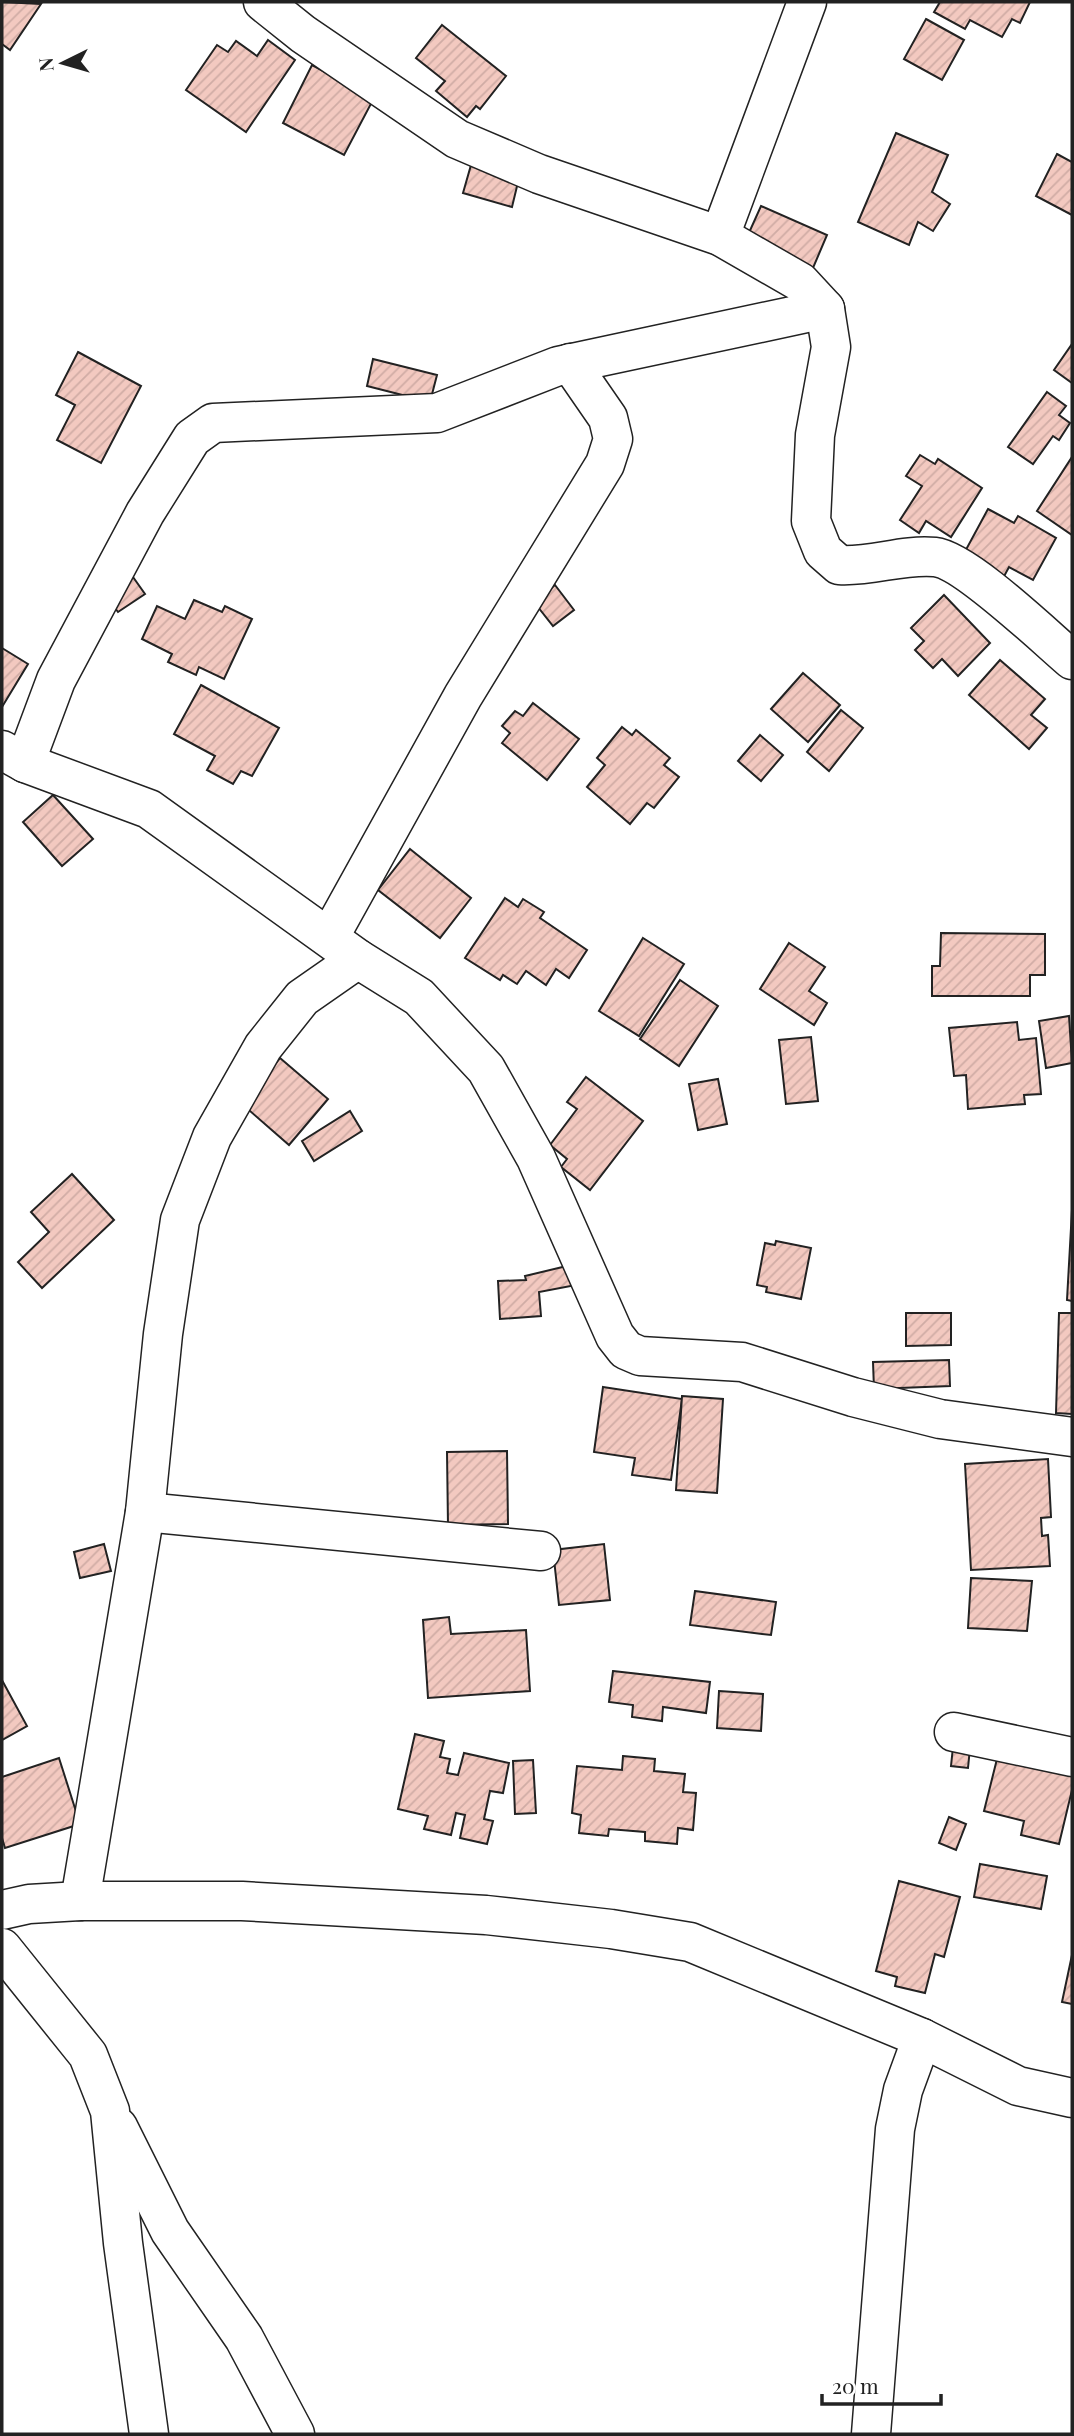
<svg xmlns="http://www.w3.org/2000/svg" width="1074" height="2436" viewBox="0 0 1074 2436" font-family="'Playfair Display',serif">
<defs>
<pattern id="building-hatch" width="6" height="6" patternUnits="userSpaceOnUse" patternTransform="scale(1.75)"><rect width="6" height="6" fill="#f3c9c0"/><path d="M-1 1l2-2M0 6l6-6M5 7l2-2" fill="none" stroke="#d0aca5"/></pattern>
</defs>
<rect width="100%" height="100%" fill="#fff"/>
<g fill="url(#building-hatch)" stroke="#222" stroke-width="2">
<polygon points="2,2 41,4 10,50 2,44"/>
<polygon points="940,2 1030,2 1020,23 1012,19 1002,37 970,20 965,29 934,12"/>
<polygon points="926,19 964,40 942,80 904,59"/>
<polygon points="442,25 506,76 480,109 476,106 467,117 436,91 445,81 416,58"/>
<polygon points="268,40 295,60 246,132 186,90 217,45 228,52 236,41 257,56"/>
<polygon points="312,65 374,98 344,155 283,123"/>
<polygon points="896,133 948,155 932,192 950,204 933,231 918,222 909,245 858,222"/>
<polygon points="1057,154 1072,162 1072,215 1036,196"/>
<polygon points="471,165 519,178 512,207 463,193"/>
<polygon points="761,206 827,235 810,275 743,246"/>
<polygon points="1072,344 1072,383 1054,370"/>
<polygon points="78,352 141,386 101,463 57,440 75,405 56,395"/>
<polygon points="373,359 437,375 430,402 367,386"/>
<polygon points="1047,392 1066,406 1059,415 1070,423 1059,440 1053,436 1033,464 1008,447"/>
<polygon points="920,455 935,464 938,459 982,488 951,537 926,521 919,533 900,520 922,486 906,476"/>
<polygon points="1072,457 1072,535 1037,511"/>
<polygon points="988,509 1014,523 1018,516 1056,538 1033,580 1009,567 1002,580 962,557"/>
<polygon points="133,577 145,594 118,612 106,596"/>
<polygon points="555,585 574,610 553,626 534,602"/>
<polygon points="944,595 990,643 958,676 942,659 933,668 915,650 924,641 911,628"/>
<polygon points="194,600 222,612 225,606 252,619 224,679 199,667 196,675 168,662 172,654 142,639 157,606 185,619"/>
<polygon points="2,648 28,664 2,707"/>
<polygon points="1000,660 1045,699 1031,715 1047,728 1029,749 969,695"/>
<polygon points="803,673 840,705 808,742 771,709"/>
<polygon points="201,685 279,728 252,776 241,771 233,784 207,770 215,756 174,734"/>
<polygon points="533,703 579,739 547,780 502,743 510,733 502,726 515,711 523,716"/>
<polygon points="841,710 863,728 829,771 807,752"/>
<polygon points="622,727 632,735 636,730 670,758 664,765 679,777 654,808 647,803 630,824 587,787 605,765 597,758"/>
<polygon points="760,735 783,755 761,781 738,761"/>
<polygon points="53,795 93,839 62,866 23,822"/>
<polygon points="410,849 471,898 440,938 378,890"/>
<polygon points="505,898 518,907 523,899 544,912 540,918 587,950 569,978 556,969 546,985 526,971 517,984 503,975 500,980 465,958"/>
<polygon points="941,933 1045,934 1045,975 1030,975 1030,996 932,996 932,966 940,966"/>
<polygon points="643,938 684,964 639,1036 599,1011"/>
<polygon points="789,943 825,967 809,991 827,1003 814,1025 760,989"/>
<polygon points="680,980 718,1006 679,1066 640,1039"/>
<polygon points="1069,1016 1072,1063 1046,1068 1039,1021"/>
<polygon points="1017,1022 1019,1040 1036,1038 1041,1094 1024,1095 1025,1104 968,1109 966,1075 954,1076 949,1028"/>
<polygon points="811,1037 818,1101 786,1104 779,1040"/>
<polygon points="280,1058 328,1099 289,1145 242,1104"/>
<polygon points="586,1077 643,1121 590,1190 561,1167 567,1159 550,1145 577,1109 567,1102"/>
<polygon points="718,1079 727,1124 698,1130 689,1084"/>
<polygon points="350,1111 362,1131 314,1161 302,1141"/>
<polygon points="72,1174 114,1220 42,1288 18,1262 49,1232 31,1212"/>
<polygon points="1072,1210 1072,1301 1067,1300"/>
<polygon points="776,1241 811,1248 801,1299 766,1292 767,1287 757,1285 765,1243 775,1245"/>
<polygon points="571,1265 576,1285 539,1292 541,1316 500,1319 498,1281 526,1280 525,1276"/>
<polygon points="906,1313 951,1313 951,1345 906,1346"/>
<polygon points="1059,1313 1072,1313 1072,1414 1056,1413"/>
<polygon points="949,1360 950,1386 874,1389 873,1362"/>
<polygon points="603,1387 682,1399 671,1480 632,1475 635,1458 594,1452"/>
<polygon points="682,1396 723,1399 717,1493 676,1490"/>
<polygon points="507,1451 508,1524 448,1525 447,1452"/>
<polygon points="1048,1459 1051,1517 1041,1518 1042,1536 1048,1535 1050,1566 971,1570 965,1464"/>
<polygon points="104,1544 111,1571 80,1578 74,1552"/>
<polygon points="604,1544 610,1600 559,1605 553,1550"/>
<polygon points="971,1578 1032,1581 1027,1631 968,1628"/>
<polygon points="695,1591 776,1602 771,1635 690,1625"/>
<polygon points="449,1617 451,1634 526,1630 530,1691 428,1698 423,1620"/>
<polygon points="613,1671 710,1682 706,1713 663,1707 662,1721 632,1717 633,1705 609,1702"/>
<polygon points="3,1682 27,1726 2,1740 2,1683"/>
<polygon points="719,1691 763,1694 761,1731 717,1728"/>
<polygon points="415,1734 444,1741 440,1757 450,1759 447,1773 458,1775 464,1753 509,1763 503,1793 490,1791 484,1819 493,1821 487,1844 460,1838 465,1815 456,1813 451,1835 424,1829 428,1816 398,1809"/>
<polygon points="953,1747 970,1748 968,1768 951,1766"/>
<polygon points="998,1755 1072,1774 1072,1790 1059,1844 1021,1835 1024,1821 984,1811"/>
<polygon points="623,1756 655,1759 654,1771 685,1774 683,1792 696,1793 693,1830 678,1828 677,1844 645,1841 645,1832 609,1829 608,1836 579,1833 581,1815 572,1813 577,1766 622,1770"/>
<polygon points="59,1758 80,1824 5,1848 2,1838 2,1777"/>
<polygon points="533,1760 536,1813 515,1814 513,1761"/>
<polygon points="949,1817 966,1824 956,1850 939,1843"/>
<polygon points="980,1864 1047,1876 1041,1909 974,1897"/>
<polygon points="899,1881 960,1897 944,1957 935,1954 925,1993 895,1986 897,1977 876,1971"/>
<polygon points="1072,1955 1072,2004 1062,2002"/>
</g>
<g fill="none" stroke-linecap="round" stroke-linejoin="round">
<g stroke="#222" stroke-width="41">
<g id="minor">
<path d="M263,2L303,34L457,139L539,174L720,236L800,282L825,309L831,347L815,435L811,521L823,551L839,565C873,567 901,554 935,557C965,560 1045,637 1072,660"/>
<polyline points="720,236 807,2"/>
<polyline points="2,750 25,763 149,809 358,959 419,997 486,1069 536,1158 615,1336 626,1350 640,1356 742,1362 853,1397 940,1419 1072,1437"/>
<polyline points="25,763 56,680 145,513 192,438 213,423 437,413 558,366 825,309"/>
<polyline points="330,936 463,696 605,464 613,439 608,418 570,363"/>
<polyline points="145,1512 541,1551"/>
<polyline points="954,1732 1072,1757"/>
<polyline points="80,1901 145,1512 163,1334 180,1220 212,1137 263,1047 302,998 358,959"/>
<polyline points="2,1910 29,1904 80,1901 242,1901 486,1915 611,1929 690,1942 922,2038 1018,2086 1072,2098"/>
<polyline points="2,1948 88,2055 110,2111 123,2243 149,2434"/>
<polyline points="118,2127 170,2231 244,2338 295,2434"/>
<polyline points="871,2434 895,2129 903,2090 922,2038"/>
</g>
</g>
<use href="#minor" stroke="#fff" stroke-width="38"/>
</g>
<rect width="1074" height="2436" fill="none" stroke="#222222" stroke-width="7"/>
<g transform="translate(63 63) rotate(265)" stroke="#ffffff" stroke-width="5" paint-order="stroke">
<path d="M0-5L12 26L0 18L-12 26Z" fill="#222222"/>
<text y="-10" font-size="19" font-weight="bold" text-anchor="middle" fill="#222222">N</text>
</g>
<path d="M822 2394v10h119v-10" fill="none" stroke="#222222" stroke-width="3.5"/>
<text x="832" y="2394" font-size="21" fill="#222222" stroke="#ffffff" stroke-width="5" paint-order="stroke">20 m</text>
</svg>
